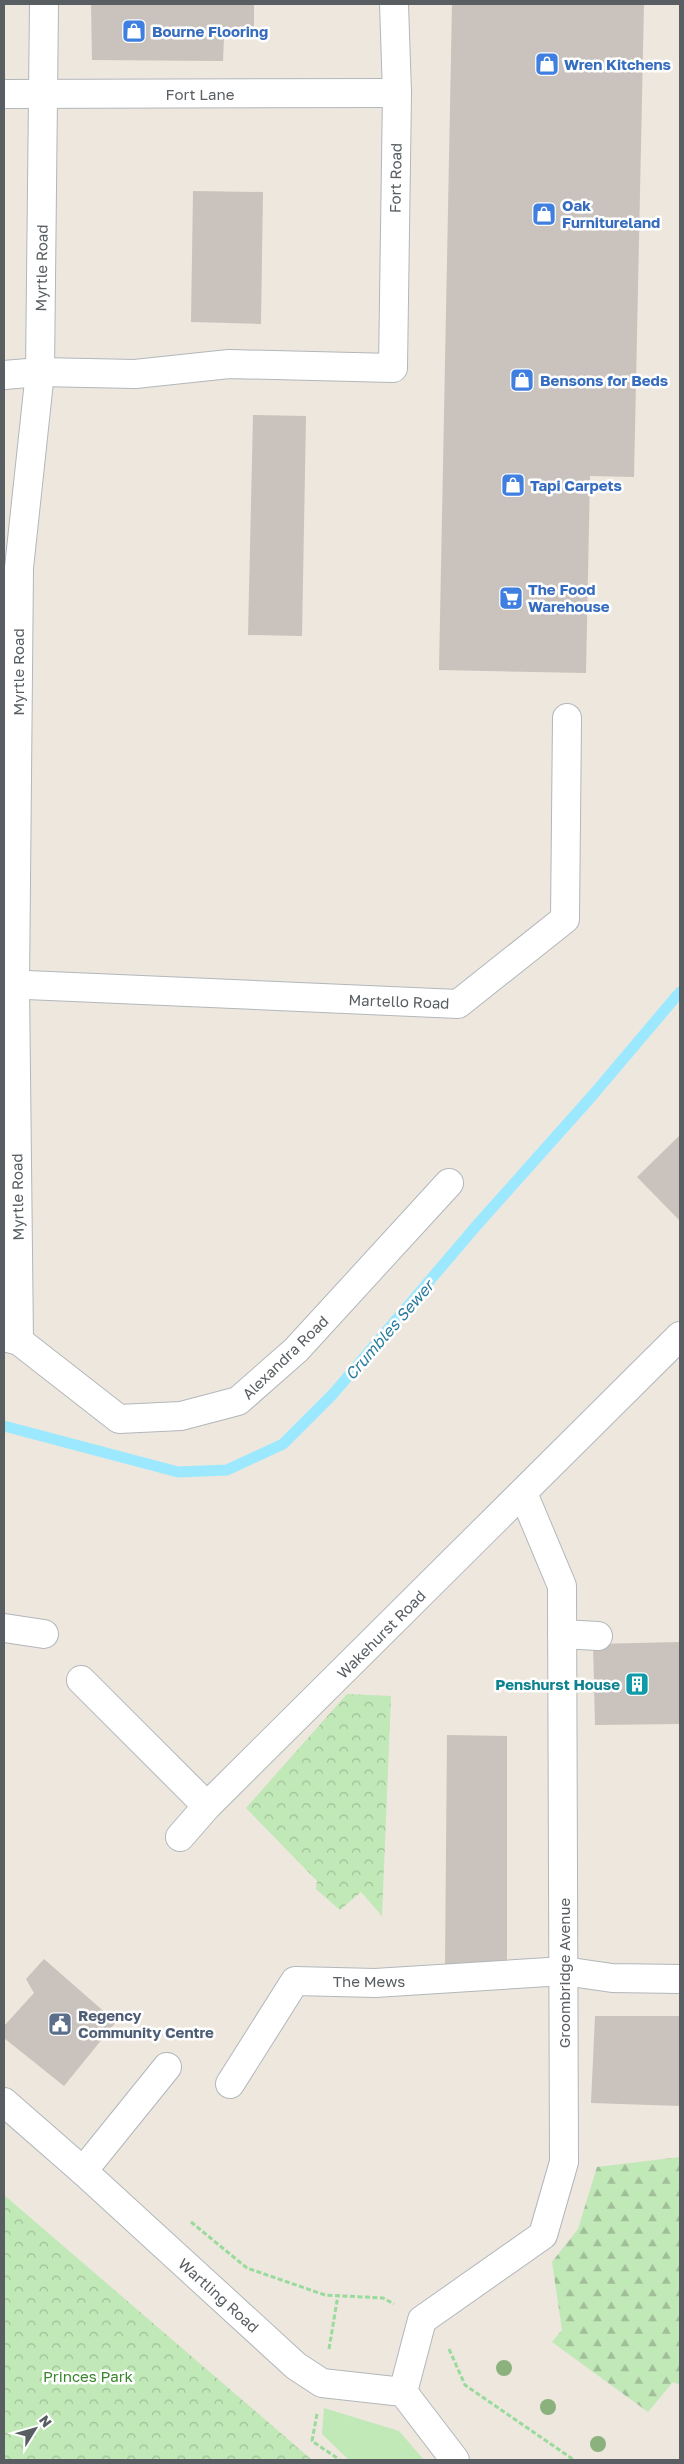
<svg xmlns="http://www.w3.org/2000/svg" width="684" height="2464" viewBox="0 0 684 2464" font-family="'Golos Text',sans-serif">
<defs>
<pattern id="forest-firs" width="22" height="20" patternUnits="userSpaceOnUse" patternTransform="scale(1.25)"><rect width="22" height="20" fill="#c1e8b7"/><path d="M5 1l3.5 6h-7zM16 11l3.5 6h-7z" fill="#a0bf98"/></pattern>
<pattern id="park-crowns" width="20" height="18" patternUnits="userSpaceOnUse" patternTransform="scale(1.25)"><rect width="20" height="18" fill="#c1e8b7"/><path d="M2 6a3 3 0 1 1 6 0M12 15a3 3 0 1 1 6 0" fill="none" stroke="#a0bf98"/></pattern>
</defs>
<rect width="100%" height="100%" fill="#ede7de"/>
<polygon fill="#c1e8b7" points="324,2408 399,2431 424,2460 349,2460 322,2434"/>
<polygon fill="url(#forest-firs)" points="680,2157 680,2385 673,2382 648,2412 552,2342 562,2330 552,2262 578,2229 597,2167"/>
<g fill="url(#park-crowns)">
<polygon points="347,1694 391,1696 382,1916 361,1892 340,1910 316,1889 317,1881 246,1808"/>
<polygon points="4,2195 312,2460 4,2460"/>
</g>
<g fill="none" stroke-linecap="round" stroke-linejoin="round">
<polyline stroke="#9ce9ff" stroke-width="11" points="4,1426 178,1472 227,1470 283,1444 333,1394 477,1225 592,1096 680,992"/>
</g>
<g fill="#cac3bd">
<polygon points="91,4 254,4 254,38 224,38 223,61 92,60"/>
<polygon points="452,4 644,4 634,477 590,476 586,673 439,670"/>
<polygon points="193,191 263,192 261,324 191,322"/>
<polygon points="253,415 306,416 302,636 248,635"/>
<polygon points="680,1135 680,1221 637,1177"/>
<polygon points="680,1642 680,1724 595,1725 593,1644"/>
<polygon points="447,1735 507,1736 507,1968 445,1967"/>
<polygon points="44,1959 116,2022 64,2086 4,2038 4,2026 34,1993 26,1979"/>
<polygon points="595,2016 680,2016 680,2106 591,2103"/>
</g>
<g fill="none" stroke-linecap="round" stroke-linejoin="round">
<g stroke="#b2b7bb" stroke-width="30">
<g id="minor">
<polyline points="4,94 397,93"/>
<polyline points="4,375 40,372 135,374 229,364 393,368 397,93 394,4"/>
<polyline points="4,984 458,1004 565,919 567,718"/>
<polyline points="4,1337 19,1341 119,1419 181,1416 238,1401 296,1350 449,1183"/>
<polyline points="19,1341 15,985 19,568 40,372 44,4"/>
<polyline points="4,1628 44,1634"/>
<polyline points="562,1634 598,1636"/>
<polyline points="81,1680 207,1806"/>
<polyline points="180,1837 207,1806 680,1336"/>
<polyline points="230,2084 295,1981 375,1983 564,1971 612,1978 680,1979"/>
<polyline points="4,2102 83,2171 296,2366 322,2383 403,2392 455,2460"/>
<polyline points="83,2171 167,2067"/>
<polyline points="403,2392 422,2320 543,2235 564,2162 562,1586 523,1493"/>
</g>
</g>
<g stroke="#99db9c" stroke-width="3" stroke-dasharray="5 2.5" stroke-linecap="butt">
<polyline points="191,2222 247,2268 325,2295 383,2298 394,2304"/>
<polyline points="329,2349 338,2295"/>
<polyline points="449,2349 465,2385 574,2460"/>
<polyline points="317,2414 312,2441 340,2460"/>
</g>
<use href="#minor" stroke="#fff" stroke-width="28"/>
</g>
<g fill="#8bb27c">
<circle cx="504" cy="2368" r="8"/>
<circle cx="548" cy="2407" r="8"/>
<circle cx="598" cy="2444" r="8"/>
</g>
<defs>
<g id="shop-square" transform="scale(1.25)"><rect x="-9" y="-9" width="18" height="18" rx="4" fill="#3f7fe0" stroke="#fff"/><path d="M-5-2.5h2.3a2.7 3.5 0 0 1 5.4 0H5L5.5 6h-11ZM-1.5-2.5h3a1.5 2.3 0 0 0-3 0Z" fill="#fff"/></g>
<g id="supermarket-square" transform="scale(1.25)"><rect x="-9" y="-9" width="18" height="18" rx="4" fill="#3f7fe0" stroke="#fff"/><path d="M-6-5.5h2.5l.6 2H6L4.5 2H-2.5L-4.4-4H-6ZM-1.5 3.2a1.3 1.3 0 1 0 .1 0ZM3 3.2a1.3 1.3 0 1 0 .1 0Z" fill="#fff"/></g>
<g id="building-square" transform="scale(1.25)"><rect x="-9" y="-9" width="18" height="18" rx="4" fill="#0f9aa8" stroke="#fff"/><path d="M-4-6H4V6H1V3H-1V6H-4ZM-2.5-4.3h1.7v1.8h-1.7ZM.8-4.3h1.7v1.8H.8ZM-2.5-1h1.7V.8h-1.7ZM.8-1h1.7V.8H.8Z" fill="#fff"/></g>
<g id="civic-square" transform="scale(1.25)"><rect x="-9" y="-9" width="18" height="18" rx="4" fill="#5c6f8a" stroke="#fff"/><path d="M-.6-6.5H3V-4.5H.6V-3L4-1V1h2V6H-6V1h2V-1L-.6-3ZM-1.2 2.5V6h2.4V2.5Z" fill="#fff"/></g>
</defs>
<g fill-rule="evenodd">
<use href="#shop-square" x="134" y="31"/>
<use href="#shop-square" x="547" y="64"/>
<use href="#shop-square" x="544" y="214"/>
<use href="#shop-square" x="522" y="380"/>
<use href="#shop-square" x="513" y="485"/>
<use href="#supermarket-square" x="511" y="598"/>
<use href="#building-square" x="637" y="1684"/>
<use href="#civic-square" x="60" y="2024"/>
</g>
<g text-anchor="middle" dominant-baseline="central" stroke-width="5" stroke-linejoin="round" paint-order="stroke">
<g font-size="15" font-weight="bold" fill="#366cbe" stroke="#fff" text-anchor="start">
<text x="152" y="31">Bourne Flooring</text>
<text x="564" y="64">Wren Kitchens</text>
<text x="562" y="205">Oak<tspan x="562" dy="17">Furnitureland</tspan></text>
<text x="540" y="380">Bensons for Beds</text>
<text x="530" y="485">Tapi Carpets</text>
<text x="528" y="589">The Food<tspan x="528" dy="17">Warehouse</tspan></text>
</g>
<g font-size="15" fill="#585e62" stroke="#fff">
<text x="200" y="94">Fort Lane</text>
<text transform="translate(395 178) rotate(-89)">Fort Road</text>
<text transform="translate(41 268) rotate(-89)">Myrtle Road</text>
<text transform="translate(18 672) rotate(-90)">Myrtle Road</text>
<text transform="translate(399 1001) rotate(2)">Martello Road</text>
<text transform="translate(17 1197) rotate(-91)">Myrtle Road</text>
<text transform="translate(285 1357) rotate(-44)">Alexandra Road</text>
<text transform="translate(381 1634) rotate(-45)">Wakehurst Road</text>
<text transform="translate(564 1973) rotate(-90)">Groombridge Avenue</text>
<text x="369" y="1981">The Mews</text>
<text transform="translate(219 2295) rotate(42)">Wartling Road</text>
</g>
<g font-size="15" font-weight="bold" fill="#0d838f" stroke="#fff" text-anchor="end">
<text x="620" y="1684">Penshurst House</text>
</g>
<g font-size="15" font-weight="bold" fill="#4e5e75" stroke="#fff" text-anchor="start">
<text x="78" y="2015">Regency<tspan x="78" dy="17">Community Centre</tspan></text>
</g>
<g font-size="15" fill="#3a862c" stroke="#fff">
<text x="88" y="2376">Princes Park</text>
</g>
<g font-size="16" font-style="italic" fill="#2a7c9f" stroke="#fff">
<text transform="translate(389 1330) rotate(-49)">Crumbles Sewer</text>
</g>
</g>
<rect width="684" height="2464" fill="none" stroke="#585e62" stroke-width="10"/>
<g transform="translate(35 2429) rotate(53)" stroke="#ffffff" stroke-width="4" paint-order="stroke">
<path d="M0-4L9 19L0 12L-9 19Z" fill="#585e62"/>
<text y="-8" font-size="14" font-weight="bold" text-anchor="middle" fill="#585e62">N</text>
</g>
</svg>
